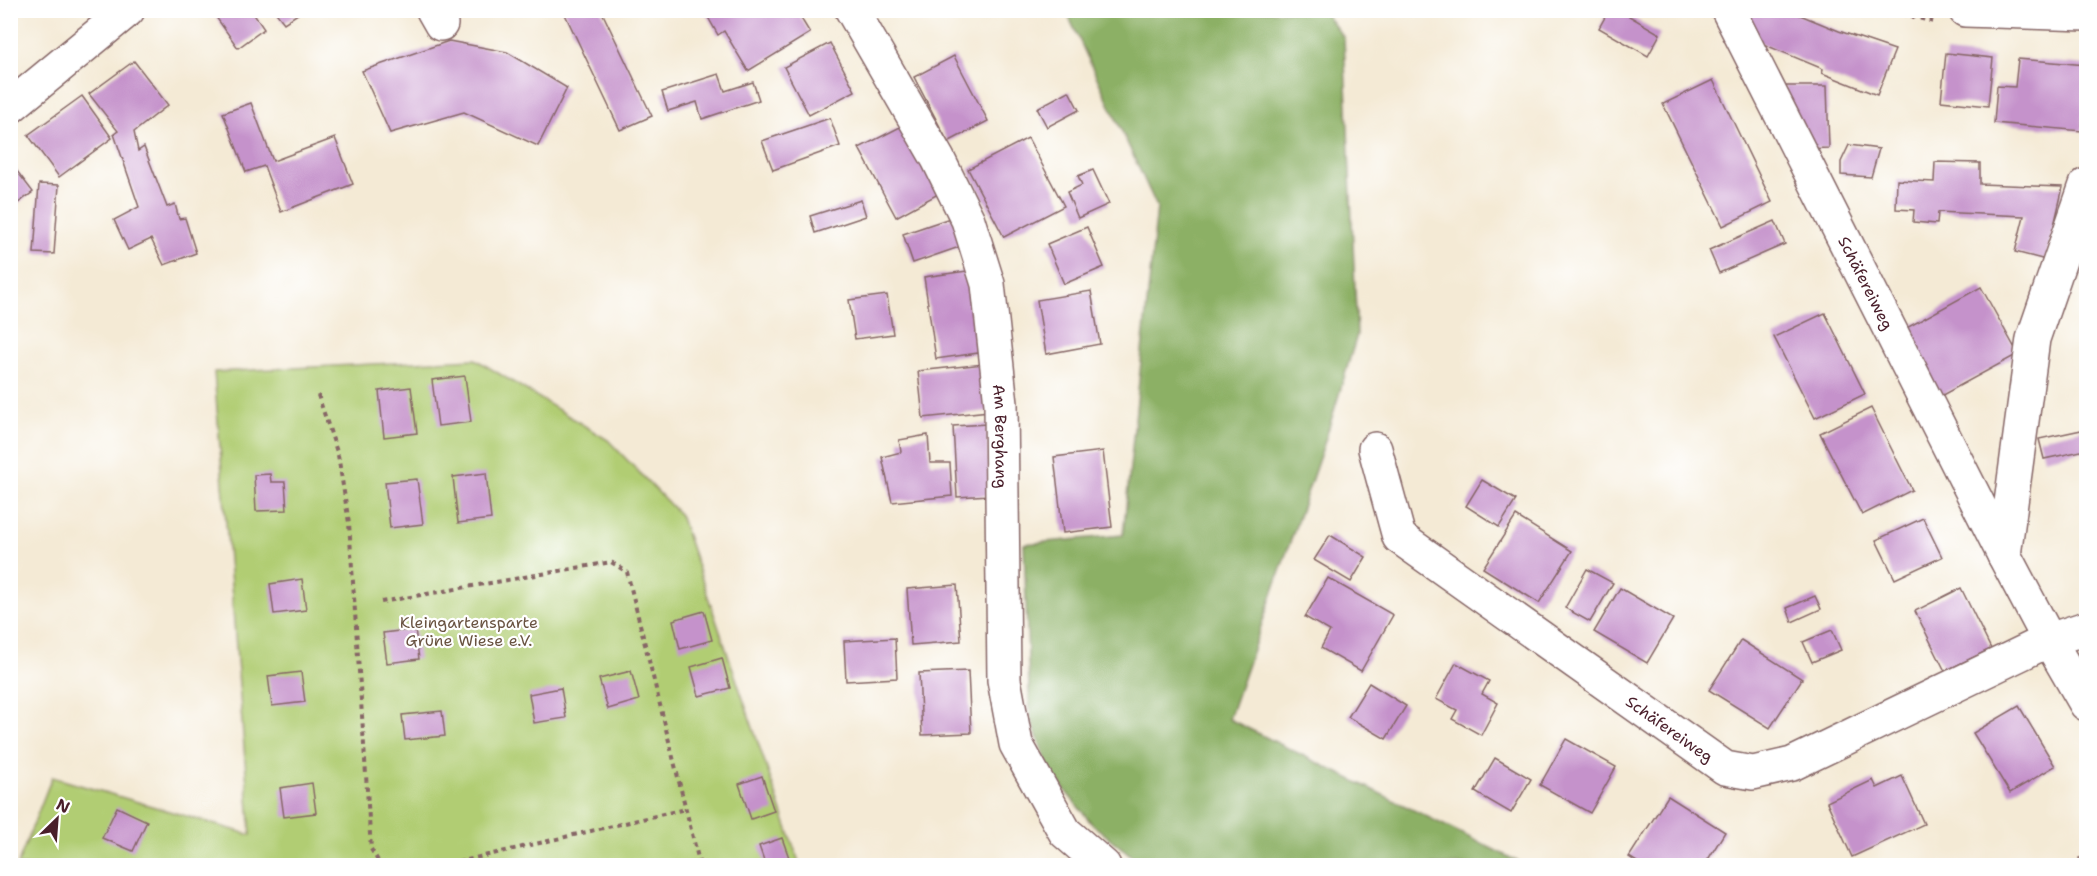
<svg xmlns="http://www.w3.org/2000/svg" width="2097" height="876" viewBox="0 0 2097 876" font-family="'Shantell Sans',sans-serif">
<rect width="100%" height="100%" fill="#fff"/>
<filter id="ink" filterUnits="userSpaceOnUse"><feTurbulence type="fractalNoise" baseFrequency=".0167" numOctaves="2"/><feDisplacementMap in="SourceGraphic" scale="12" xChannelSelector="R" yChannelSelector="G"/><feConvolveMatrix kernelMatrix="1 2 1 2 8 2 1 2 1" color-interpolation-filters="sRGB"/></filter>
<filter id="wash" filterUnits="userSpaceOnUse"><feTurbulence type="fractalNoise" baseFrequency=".008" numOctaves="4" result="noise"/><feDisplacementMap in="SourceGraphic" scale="24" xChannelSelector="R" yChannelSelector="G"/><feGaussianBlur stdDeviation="1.35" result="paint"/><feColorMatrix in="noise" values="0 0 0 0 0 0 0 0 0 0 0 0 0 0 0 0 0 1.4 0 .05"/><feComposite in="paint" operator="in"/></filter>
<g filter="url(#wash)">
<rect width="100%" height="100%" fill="#f4ead5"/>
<polygon fill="#b1cd73" stroke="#7e764f" stroke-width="1.5" points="475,359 608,440 680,515 800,865 17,866 52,777 251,835 214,372"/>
<polygon fill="#8cb065" stroke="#6b6848" stroke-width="1.5" points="1066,11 1323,11 1344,38 1357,335 1324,444 1229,719 1525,865 1143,865 1092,824 1050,772 1030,717 1024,544 1123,535 1157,207"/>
<g id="blocks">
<g fill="#c592cb">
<polygon points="211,10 251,10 264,29 238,48"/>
<polygon points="274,10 304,10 284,23"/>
<polygon points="563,10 601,10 652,116 620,130"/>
<polygon points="704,10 796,10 810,33 748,71 724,31 718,35"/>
<polygon points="995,10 1011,10 1011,11 997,15"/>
<polygon points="1609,10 1619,10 1660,34 1648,56 1599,28"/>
<polygon points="1754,10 1788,10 1839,31 1895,50 1877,95 1822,73 1823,69 1744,36"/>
<polygon points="449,41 507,52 567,88 538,146 464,112 390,133 362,71"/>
<polygon points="830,43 855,91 809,115 784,67"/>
<polygon points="1946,53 1993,58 1988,106 1941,101"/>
<polygon points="954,56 988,121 948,142 914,77"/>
<polygon points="2018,59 2086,65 2082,131 1994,123 1997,86 2015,87"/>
<polygon points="134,61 168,105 134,132 138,151 144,147 167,207 175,204 179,219 185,218 196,253 164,265 151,239 128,250 114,220 139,207 114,134 118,131 89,94"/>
<polygon points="719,74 725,91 753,82 759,100 702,119 697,102 668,111 662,92"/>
<polygon points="1713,80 1772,202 1723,226 1663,104"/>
<polygon points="1784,86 1827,86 1829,148 1803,149"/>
<polygon points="1069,91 1079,110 1047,127 1037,108"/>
<polygon points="82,96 112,138 59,177 28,135"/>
<polygon points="251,103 273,161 335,138 353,184 281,212 264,166 246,172 223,113"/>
<polygon points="830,118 840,146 773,170 762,141"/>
<polygon points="904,125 940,193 896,217 859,148"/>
<polygon points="1028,138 1064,206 1004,237 968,169"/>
<polygon points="1849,145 1879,149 1871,177 1841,175 1841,162"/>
<polygon points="10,162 33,192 10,209"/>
<polygon points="1935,162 1980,163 1980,184 2063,187 2046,260 2015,252 2024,216 1938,212 1937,224 1913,222 1914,210 1896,209 1897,180 1934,182"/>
<polygon points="1093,170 1109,204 1078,218 1067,192 1082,185 1078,176"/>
<polygon points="39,184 59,185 54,254 34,253"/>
<polygon points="861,200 866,216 815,233 810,216"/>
<polygon points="956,216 965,245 913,263 903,234"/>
<polygon points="1775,221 1785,244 1719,273 1709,250"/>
<polygon points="1087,227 1104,267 1064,284 1047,244"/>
<polygon points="974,270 985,352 936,359 924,277"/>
<polygon points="1981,287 2018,354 1937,398 1901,331"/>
<polygon points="1091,291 1100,344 1046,354 1037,300"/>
<polygon points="887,295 893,334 855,339 849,300"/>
<polygon points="1825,313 1865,394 1815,418 1774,337"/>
<polygon points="984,364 989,411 923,418 918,371"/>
<polygon points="465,376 471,422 438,426 432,380"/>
<polygon points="411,387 417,433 384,437 379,391"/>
<polygon points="1871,408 1912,490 1862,515 1820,433"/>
<polygon points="987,424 990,495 957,497 953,426"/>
<polygon points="2086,429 2086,450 2044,459 2039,439"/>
<polygon points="928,435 930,463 950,463 952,496 892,502 882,457 901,452 899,440"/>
<polygon points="1103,451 1112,527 1063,533 1054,457"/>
<polygon points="486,473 491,519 458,523 453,477"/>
<polygon points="270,474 271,482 285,482 287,510 256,511 254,475"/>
<polygon points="417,479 423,524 390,528 385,482"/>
<polygon points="1482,480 1516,500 1499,527 1466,506"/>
<polygon points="1516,516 1572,551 1539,603 1483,568"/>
<polygon points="1923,518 1942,557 1895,579 1876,540"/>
<polygon points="1330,535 1366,557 1351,582 1314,560"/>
<polygon points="1587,569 1613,583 1590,622 1565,608"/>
<polygon points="1328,578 1393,615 1361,671 1321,648 1330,631 1305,617"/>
<polygon points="302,579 306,610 274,614 270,584"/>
<polygon points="957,585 961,641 911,645 907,589"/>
<polygon points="1620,588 1673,619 1647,663 1594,632"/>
<polygon points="1961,588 1991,649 1945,671 1915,611"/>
<polygon points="1815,596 1821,609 1792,622 1787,608"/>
<polygon points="704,611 712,640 680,649 673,620"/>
<polygon points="415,629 419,659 387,663 383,633"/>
<polygon points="1832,630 1841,650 1812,662 1803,642"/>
<polygon points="895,638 897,678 846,681 844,641"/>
<polygon points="1741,640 1802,679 1770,728 1709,690"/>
<polygon points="722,658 730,688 699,696 691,667"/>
<polygon points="1456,663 1489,681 1482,694 1498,703 1481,735 1452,719 1457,710 1436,699"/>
<polygon points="631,671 639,700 608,709 599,679"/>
<polygon points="968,671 971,733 922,735 919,673"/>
<polygon points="301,672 305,702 272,706 268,676"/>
<polygon points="1369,683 1406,706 1386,739 1348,717"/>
<polygon points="561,688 566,718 534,723 529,694"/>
<polygon points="2019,706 2055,766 2010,793 1973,733"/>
<polygon points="442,711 445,736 405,740 402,715"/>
<polygon points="1566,739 1616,767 1590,813 1540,785"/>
<polygon points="1495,758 1531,779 1511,813 1475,792"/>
<polygon points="762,776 774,811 751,819 739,784"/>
<polygon points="1902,776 1924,824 1852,857 1827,802 1873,780 1877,788"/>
<polygon points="312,783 316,813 284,817 280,788"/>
<polygon points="1668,796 1725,832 1704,866 1643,866 1629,857"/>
<polygon points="117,807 147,821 133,851 102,838"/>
<polygon points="782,838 792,866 766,866 759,846"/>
<polygon points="2086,856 2086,866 2081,866 2079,858"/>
</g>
</g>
</g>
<g filter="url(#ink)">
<use href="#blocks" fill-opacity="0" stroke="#866666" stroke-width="1.5"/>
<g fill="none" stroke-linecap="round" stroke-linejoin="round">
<g stroke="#866666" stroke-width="36">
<g id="minor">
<polyline points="433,10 441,24"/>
<path id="s1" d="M852,10L938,159L968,220L988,284L1001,404L1004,680L1016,744L1065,832L1104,866"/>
<path id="s2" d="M1728,10L2004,555L2049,640L2086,704"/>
<polyline points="10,107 128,10"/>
<path id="s3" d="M1375,449L1399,537L1725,768L1753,773L1792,764L2049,640L2086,628"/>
<polyline points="2004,555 2033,339 2086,185"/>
</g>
</g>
<g stroke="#866666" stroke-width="36">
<polyline id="major" points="1965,10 2086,14"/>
</g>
<g stroke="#866666" stroke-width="4" stroke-dasharray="4.5 4.5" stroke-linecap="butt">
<polyline points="1885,10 1934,22"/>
<polyline points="318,395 338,455 349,523 371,849 381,866"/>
<polyline points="381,602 611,562 627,572 700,866"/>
<polyline points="441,866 685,809"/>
</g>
<use href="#minor" stroke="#fff" stroke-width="33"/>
<use href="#major" stroke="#fff" stroke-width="33"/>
</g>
</g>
<g text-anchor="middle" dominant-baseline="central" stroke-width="4.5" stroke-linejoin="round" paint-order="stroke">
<g font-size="16" fill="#4a1f2b" stroke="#fff">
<text stroke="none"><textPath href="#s2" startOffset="306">Schäfereiweg</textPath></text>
<text stroke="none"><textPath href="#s1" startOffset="460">Am Berghang</textPath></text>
<text stroke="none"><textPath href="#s3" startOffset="423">Schäfereiweg</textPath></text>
</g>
<g font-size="16" fill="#695341" stroke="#fff">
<text x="469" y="622">Kleingartensparte<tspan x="469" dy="18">Grüne Wiese e.V.</tspan></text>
</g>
</g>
<rect width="2097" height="876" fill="none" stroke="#fff" stroke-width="36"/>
<g transform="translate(57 819) rotate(25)" stroke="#ffffff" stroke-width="4.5" paint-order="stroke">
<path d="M0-4.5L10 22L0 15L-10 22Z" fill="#4a1f2b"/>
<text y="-9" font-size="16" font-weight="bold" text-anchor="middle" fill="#4a1f2b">N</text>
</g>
</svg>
